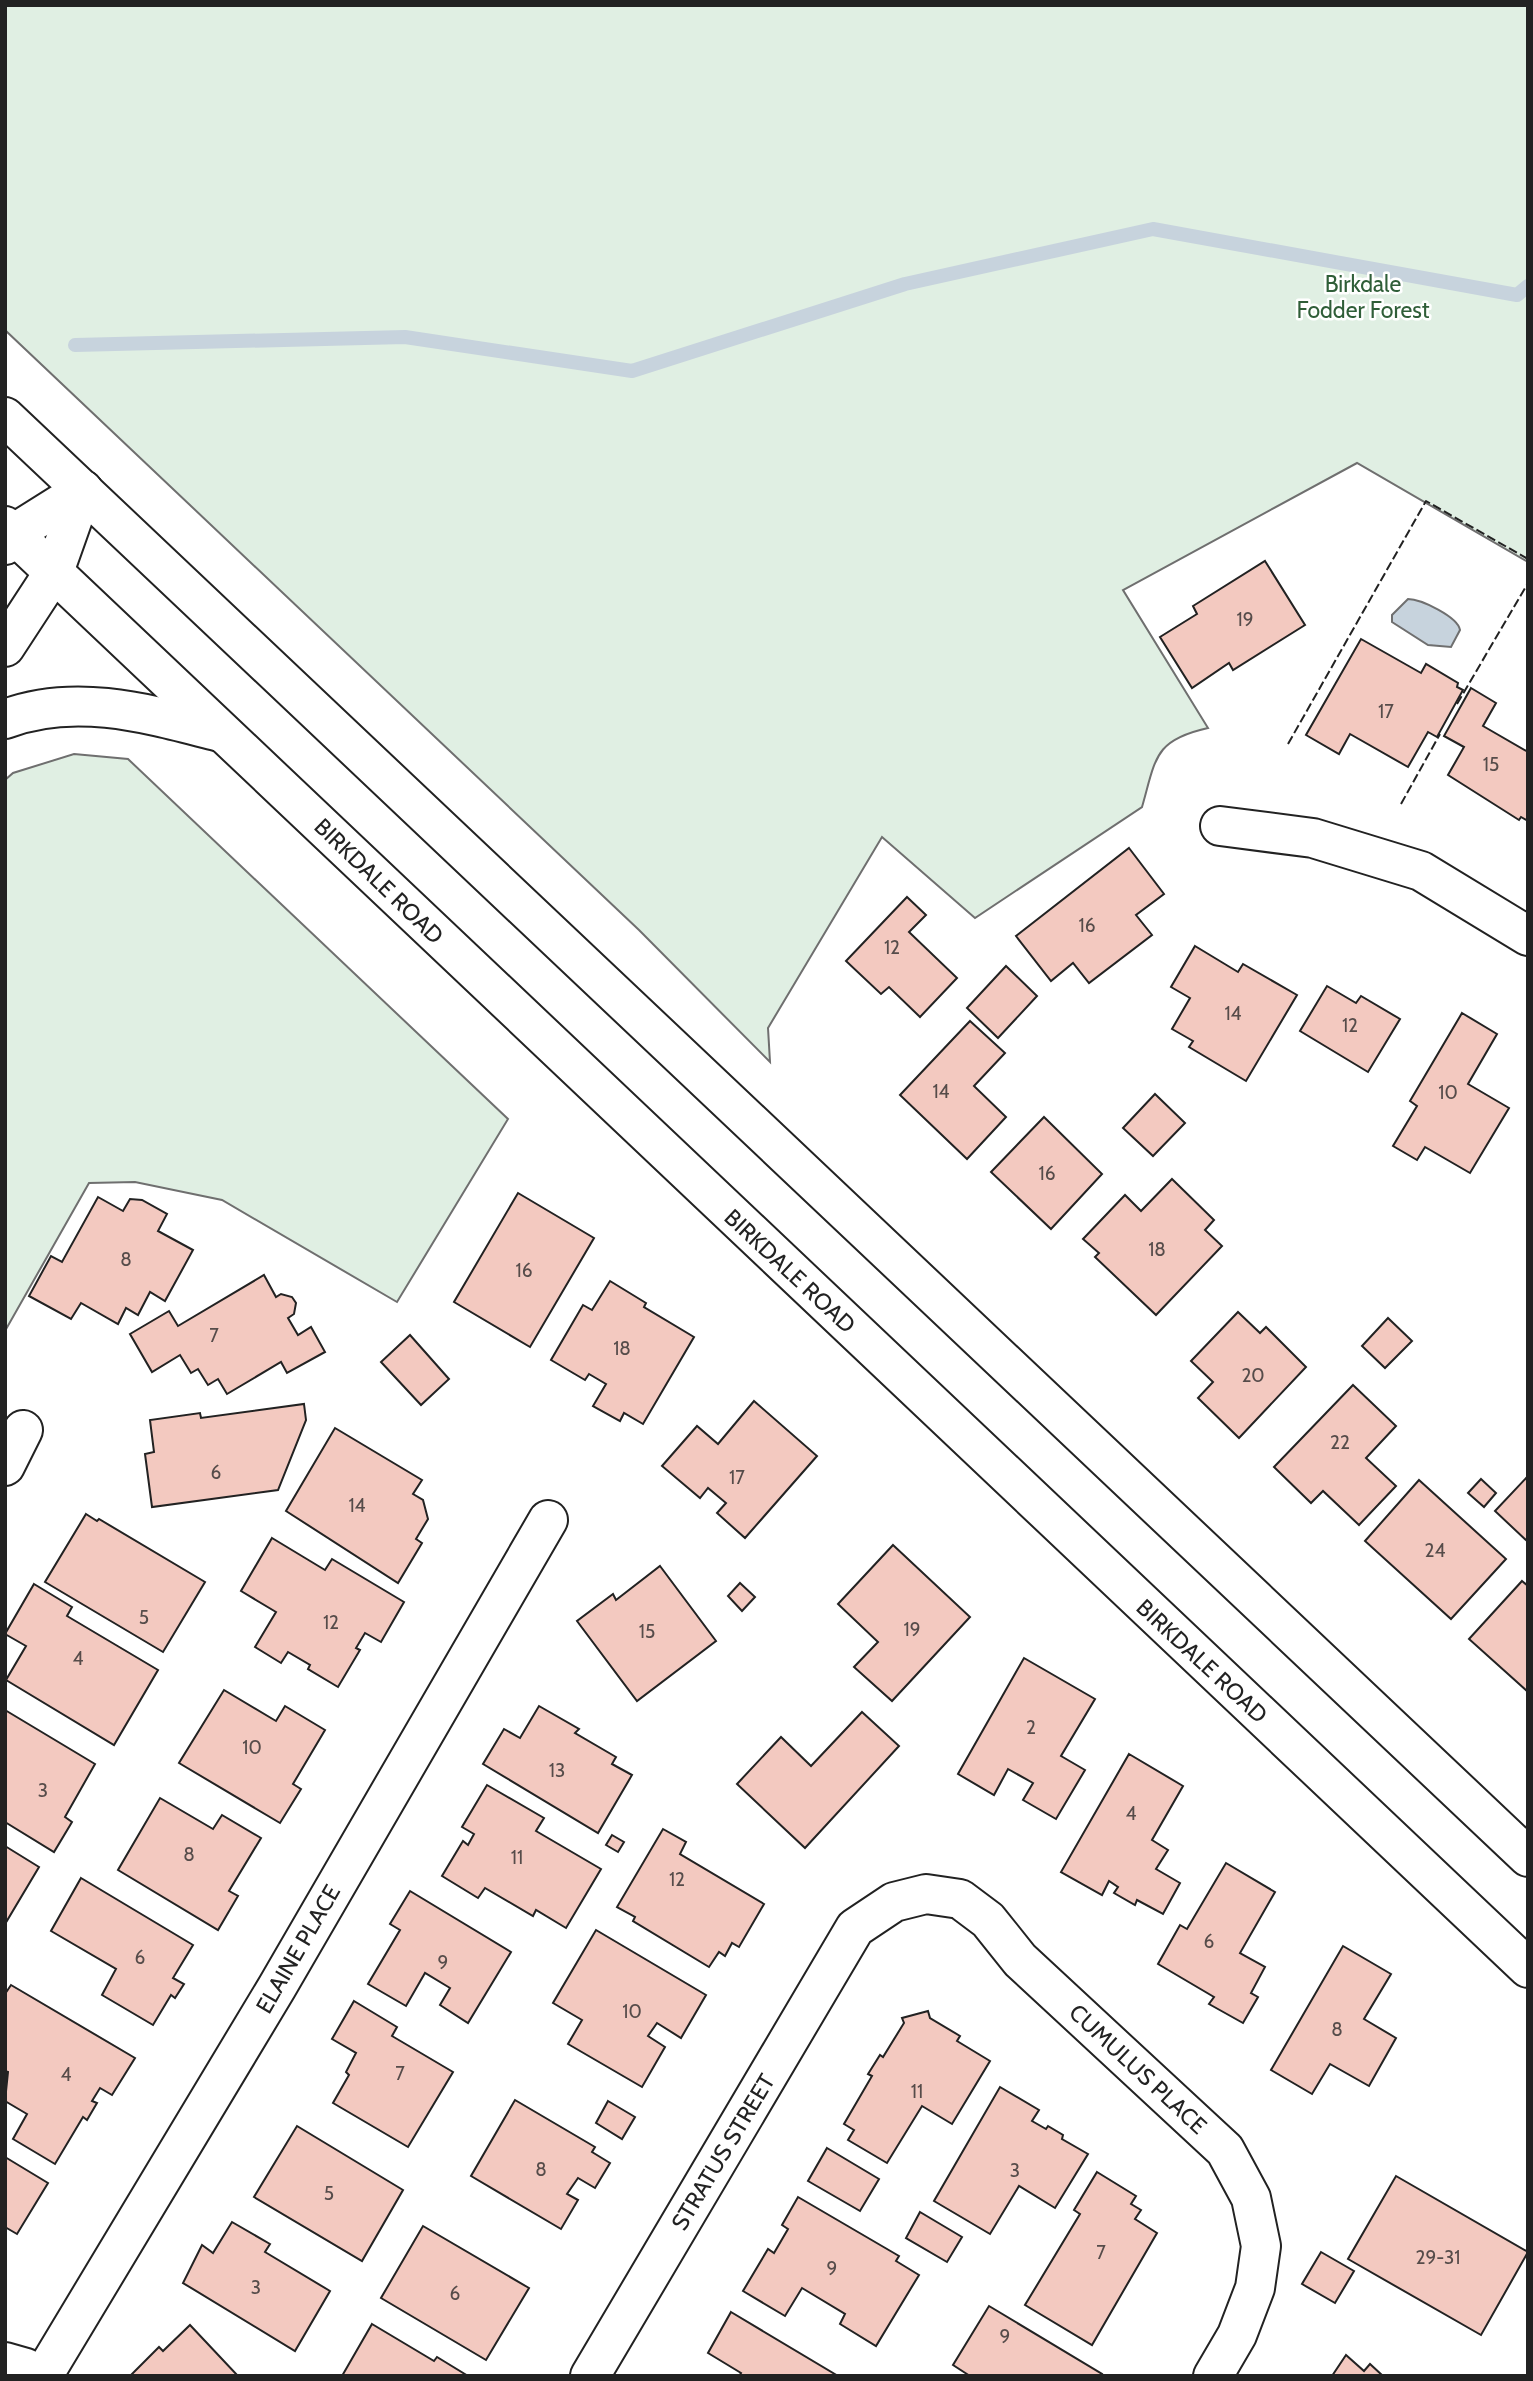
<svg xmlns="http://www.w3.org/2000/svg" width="1533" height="2381" viewBox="0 0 1533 2381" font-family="Cabin,sans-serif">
<rect width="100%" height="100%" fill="#fff"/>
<g fill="#e0efe3" stroke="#6f6f6f" stroke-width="2">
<path d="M5,5H1528V562L1357,463L1123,590L1208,728C1154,740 1156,758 1142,807L975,918L882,837L768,1028L770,1062L639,930L5,330Z"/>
<polygon points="74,754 128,759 508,1119 397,1302 222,1200 135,1182 89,1183 5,1331 5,780 13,773"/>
</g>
<path fill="#c7d3dd" stroke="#6f6f6f" stroke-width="2" d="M1408,599C1421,599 1458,617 1460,630L1451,647L1428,645L1392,622V615Z"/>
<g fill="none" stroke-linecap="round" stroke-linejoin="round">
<polyline stroke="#c7d3dd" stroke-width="14" points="75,345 405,337 632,371 905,284 1153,229 1517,295 1528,286"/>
</g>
<g fill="#f3c9c0" stroke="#222" stroke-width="2">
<polygon points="1265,561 1305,625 1233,670 1229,663 1192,688 1160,637 1197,614 1193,606"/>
<polygon points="1361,639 1421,673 1426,664 1458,683 1457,687 1463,690 1437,737 1428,732 1408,767 1350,734 1339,754 1306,735"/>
<polygon points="1471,688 1496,703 1483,726 1528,752 1528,821 1521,817 1519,820 1448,775 1464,747 1444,736"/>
<polygon points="1129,848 1164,894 1136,915 1152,935 1089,983 1073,963 1051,981 1016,936"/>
<polygon points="907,897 926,915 909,932 957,978 920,1017 889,987 881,994 846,961"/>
<polygon points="1195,946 1238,972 1243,964 1297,995 1246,1081 1189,1047 1193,1041 1172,1029 1190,998 1171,987"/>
<polygon points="1006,966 1037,996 998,1038 967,1008"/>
<polygon points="1327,986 1356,1003 1361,996 1400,1019 1368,1072 1300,1031"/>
<polygon points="1462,1013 1497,1034 1468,1084 1509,1108 1470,1173 1425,1147 1417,1160 1393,1146 1417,1106 1410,1101"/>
<polygon points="970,1021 1005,1053 974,1086 1006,1117 967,1159 900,1095"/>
<polygon points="1155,1094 1185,1123 1153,1156 1123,1128"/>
<polygon points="1044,1117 1102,1174 1051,1229 991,1172"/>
<polygon points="1172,1179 1214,1220 1205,1230 1222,1246 1156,1315 1095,1257 1099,1253 1083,1239 1125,1195 1141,1211"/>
<polygon points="518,1193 594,1238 530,1347 454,1302"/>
<polygon points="98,1197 123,1211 130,1199 142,1200 167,1214 158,1231 193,1250 165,1301 150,1292 138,1315 126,1308 118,1324 81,1303 71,1319 29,1296 51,1256 62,1262"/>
<polygon points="264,1275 276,1297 281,1294 292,1297 296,1303 294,1314 288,1318 298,1335 311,1327 325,1352 287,1373 281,1362 227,1394 218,1379 208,1385 198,1369 191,1373 180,1355 152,1372 130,1334 169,1311 178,1326"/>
<polygon points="610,1281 646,1303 644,1307 694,1337 643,1424 624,1413 620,1421 593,1406 606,1384 589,1374 585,1380 551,1360 583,1305 592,1310"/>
<polygon points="1238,1312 1260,1333 1266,1327 1306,1367 1239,1438 1198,1398 1213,1382 1191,1361"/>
<polygon points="1388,1318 1412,1341 1385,1368 1362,1346"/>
<polygon points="410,1335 449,1379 421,1405 381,1362"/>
<polygon points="1353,1385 1396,1426 1366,1458 1396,1486 1359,1525 1323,1491 1311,1503 1274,1467"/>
<polygon points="754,1401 817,1456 745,1538 717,1513 726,1503 708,1488 700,1498 662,1466 697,1426 718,1444"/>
<polygon points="304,1404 306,1420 278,1490 152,1507 145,1454 154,1452 150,1420 200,1413 201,1418"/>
<polygon points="335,1428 422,1480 413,1494 423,1500 428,1519 416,1539 422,1543 398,1583 286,1511"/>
<polygon points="1528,1476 1528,1542 1495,1511"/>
<polygon points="1481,1479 1496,1493 1484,1507 1468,1493"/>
<polygon points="1419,1480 1506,1559 1451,1619 1365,1541"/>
<polygon points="86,1514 97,1521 99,1519 205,1582 163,1652 45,1582"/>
<polygon points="272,1538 325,1570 332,1559 404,1602 381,1642 365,1633 356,1648 360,1650 338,1687 308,1669 310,1665 288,1652 281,1663 255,1647 276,1612 241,1591"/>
<polygon points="893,1545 970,1617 892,1701 854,1667 878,1642 838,1604"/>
<polygon points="660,1566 716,1641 637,1701 577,1621 613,1594 616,1600"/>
<polygon points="1522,1581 1528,1586 1528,1692 1469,1639"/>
<polygon points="740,1583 755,1597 742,1611 728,1596"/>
<polygon points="34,1584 72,1607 67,1616 158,1670 114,1745 6,1680 26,1646 5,1634"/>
<polygon points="1024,1658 1095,1699 1061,1756 1085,1770 1056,1819 1023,1800 1033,1783 1008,1769 994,1795 958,1774"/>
<polygon points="224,1690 276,1721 285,1706 325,1730 293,1784 301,1789 280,1823 179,1763"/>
<polygon points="539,1706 579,1729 575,1733 616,1757 612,1764 632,1775 598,1833 483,1764 504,1729 520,1738"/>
<polygon points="5,1710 95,1764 65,1817 72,1822 54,1852 5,1822"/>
<polygon points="862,1712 899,1746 805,1848 737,1784 781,1737 811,1766"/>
<polygon points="1129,1754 1183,1786 1152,1840 1168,1850 1156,1869 1180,1883 1163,1914 1137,1900 1135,1905 1114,1893 1118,1887 1109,1881 1102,1895 1061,1872"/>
<polygon points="487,1785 544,1818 536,1831 601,1869 566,1928 536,1910 533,1916 485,1888 478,1898 442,1876 463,1841 468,1845 474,1834 462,1827"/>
<polygon points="160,1798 213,1829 222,1815 261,1838 229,1891 238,1896 218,1930 118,1870"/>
<polygon points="663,1829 686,1842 680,1854 764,1904 739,1947 732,1943 725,1956 719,1952 709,1967 633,1921 635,1917 617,1907"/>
<polygon points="612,1835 624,1842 618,1852 606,1845"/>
<polygon points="5,1846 39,1867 5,1924"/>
<polygon points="1226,1863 1275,1892 1240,1953 1265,1967 1251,1993 1258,1997 1243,2023 1209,2004 1214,1997 1158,1964 1180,1925 1187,1929"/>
<polygon points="81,1878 193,1945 173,1978 184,1984 175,1998 171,1995 153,2025 102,1995 116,1969 51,1931"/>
<polygon points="410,1891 511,1952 468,2023 440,2005 450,1988 425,1973 406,2006 368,1984 400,1930 390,1924"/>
<polygon points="596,1930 706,1995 681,2038 657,2023 648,2036 665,2047 642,2087 568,2044 582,2020 553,2003"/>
<polygon points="1343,1946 1391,1974 1364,2019 1396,2038 1369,2086 1330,2064 1312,2094 1271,2070"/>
<polygon points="11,1985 135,2058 112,2095 100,2088 92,2101 97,2103 87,2120 83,2117 55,2164 13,2139 27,2114 5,2101 8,2072 5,2071 5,1994"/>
<polygon points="354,2001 397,2027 392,2036 453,2072 408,2147 333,2103 349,2075 346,2072 356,2053 332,2039"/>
<polygon points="928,2011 930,2018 960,2036 957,2041 990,2061 952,2124 922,2106 887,2163 848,2140 854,2130 844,2124 872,2076 868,2074 880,2055 883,2057 904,2023 902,2018"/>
<polygon points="1000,2087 1039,2110 1032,2121 1046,2129 1048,2126 1063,2135 1062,2139 1088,2154 1055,2208 1019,2186 990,2234 934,2201"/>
<polygon points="515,2100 595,2147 592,2152 610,2163 595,2188 578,2178 567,2194 578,2200 561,2229 471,2176"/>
<polygon points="608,2101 635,2117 622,2139 596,2123"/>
<polygon points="297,2126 403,2190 362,2261 254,2197"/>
<polygon points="827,2148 879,2179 860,2211 808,2181"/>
<polygon points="5,2157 48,2183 17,2234 5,2227"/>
<polygon points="1097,2172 1136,2196 1131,2204 1141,2210 1135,2219 1157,2233 1092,2345 1025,2305 1080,2214 1074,2210"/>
<polygon points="1396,2176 1528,2252 1481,2335 1348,2259"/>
<polygon points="798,2197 899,2256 896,2261 919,2275 876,2346 840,2324 845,2314 802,2288 785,2316 743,2291 768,2249 774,2253 788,2229 782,2225"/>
<polygon points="920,2212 962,2237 947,2262 906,2238"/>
<polygon points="232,2222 270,2244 265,2252 330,2291 295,2351 183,2283 202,2245 213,2253"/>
<polygon points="423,2226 529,2288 486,2360 381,2298"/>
<polygon points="1321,2252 1354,2271 1335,2303 1302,2284"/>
<polygon points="989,2306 1102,2374 1101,2376 970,2376 953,2365"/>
<polygon points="731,2312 838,2376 739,2376 741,2373 708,2353"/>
<polygon points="372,2324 434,2361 437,2357 468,2376 342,2376"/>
<polygon points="190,2325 238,2376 130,2376 159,2347 163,2351"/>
<polygon points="1346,2355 1364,2371 1370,2364 1383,2376 1332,2376"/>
</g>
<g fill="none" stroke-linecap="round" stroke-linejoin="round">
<g stroke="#222" stroke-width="42">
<g id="minor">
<polyline points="1220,826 1313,838 1421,871 1528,936"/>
<polyline points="5,1466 23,1430"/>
<polyline points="5,2362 26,2368 36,2376"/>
<polyline points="43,2376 277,1987 548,1520"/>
<polyline points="590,2376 855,1928 894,1902 926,1894 960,1899 988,1920 1020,1960 1225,2150 1251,2198 1261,2246 1255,2288 1237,2335 1213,2376"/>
</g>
</g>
<g stroke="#222" stroke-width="42">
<g id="primary">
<polyline points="5,417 1528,1857"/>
<polyline points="5,526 1528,1968"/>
<polyline points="5,545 13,534 83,490"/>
<polyline points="5,647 54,572 83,490"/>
<path d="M5,719C76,692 150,714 220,732"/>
</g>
</g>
<use href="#minor" stroke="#fff" stroke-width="38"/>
<use href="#primary" stroke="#fff" stroke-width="38"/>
<g stroke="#222" stroke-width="2" stroke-dasharray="9 3.5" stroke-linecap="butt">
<polyline points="1457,704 1528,583"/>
<polyline points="1288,744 1426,501 1528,559"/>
<polyline points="1401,804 1440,734"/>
</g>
</g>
<g text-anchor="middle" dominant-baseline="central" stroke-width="5" stroke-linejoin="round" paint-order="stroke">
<g font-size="19" fill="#564c4a">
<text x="1245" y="619">19</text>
<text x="1386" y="711">17</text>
<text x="1491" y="764">15</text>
<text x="1087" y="925">16</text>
<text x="892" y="947">12</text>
<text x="1233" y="1013">14</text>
<text x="1350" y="1025">12</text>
<text x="941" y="1091">14</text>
<text x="1448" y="1092">10</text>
<text x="1047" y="1173">16</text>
<text x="1157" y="1249">18</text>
<text x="126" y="1259">8</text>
<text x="524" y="1270">16</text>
<text x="214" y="1335">7</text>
<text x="622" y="1348">18</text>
<text x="1253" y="1375">20</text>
<text x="1340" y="1442">22</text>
<text x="216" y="1472">6</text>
<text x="737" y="1477">17</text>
<text x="357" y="1505">14</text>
<text x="1435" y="1550">24</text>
<text x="144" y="1617">5</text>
<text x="331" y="1622">12</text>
<text x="912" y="1629">19</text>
<text x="647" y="1631">15</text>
<text x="78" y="1658">4</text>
<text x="1031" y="1727">2</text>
<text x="252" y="1747">10</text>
<text x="557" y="1770">13</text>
<text x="43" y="1790">3</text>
<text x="1131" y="1813">4</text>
<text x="189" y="1854">8</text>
<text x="517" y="1857">11</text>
<text x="677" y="1879">12</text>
<text x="1209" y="1941">6</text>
<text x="140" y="1957">6</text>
<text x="443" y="1962">9</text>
<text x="632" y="2011">10</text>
<text x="1337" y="2029">8</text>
<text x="400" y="2073">7</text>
<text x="66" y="2074">4</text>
<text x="917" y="2091">11</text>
<text x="541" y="2169">8</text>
<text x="1015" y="2170">3</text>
<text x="329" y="2193">5</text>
<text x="1101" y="2252">7</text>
<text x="1438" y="2257">29-31</text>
<text x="832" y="2268">9</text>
<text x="256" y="2287">3</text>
<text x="455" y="2293">6</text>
<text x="1005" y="2336">9</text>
</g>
<g font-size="23" fill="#2f5e38" stroke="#fff">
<text x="1363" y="284">Birkdale<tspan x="1363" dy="26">Fodder Forest</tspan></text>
</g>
<g font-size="23" fill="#222" stroke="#fff">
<text transform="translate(379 881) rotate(44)">BIRKDALE ROAD</text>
<text transform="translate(790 1271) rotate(43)">BIRKDALE ROAD</text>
<text transform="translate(1202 1661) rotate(43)">BIRKDALE ROAD</text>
<text transform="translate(298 1949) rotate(-60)">ELAINE PLACE</text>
<text transform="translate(1138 2069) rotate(43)">CUMULUS PLACE</text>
<text transform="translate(723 2152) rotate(-59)">STRATUS STREET</text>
</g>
</g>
<rect width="1533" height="2381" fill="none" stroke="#222222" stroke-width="14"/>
</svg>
